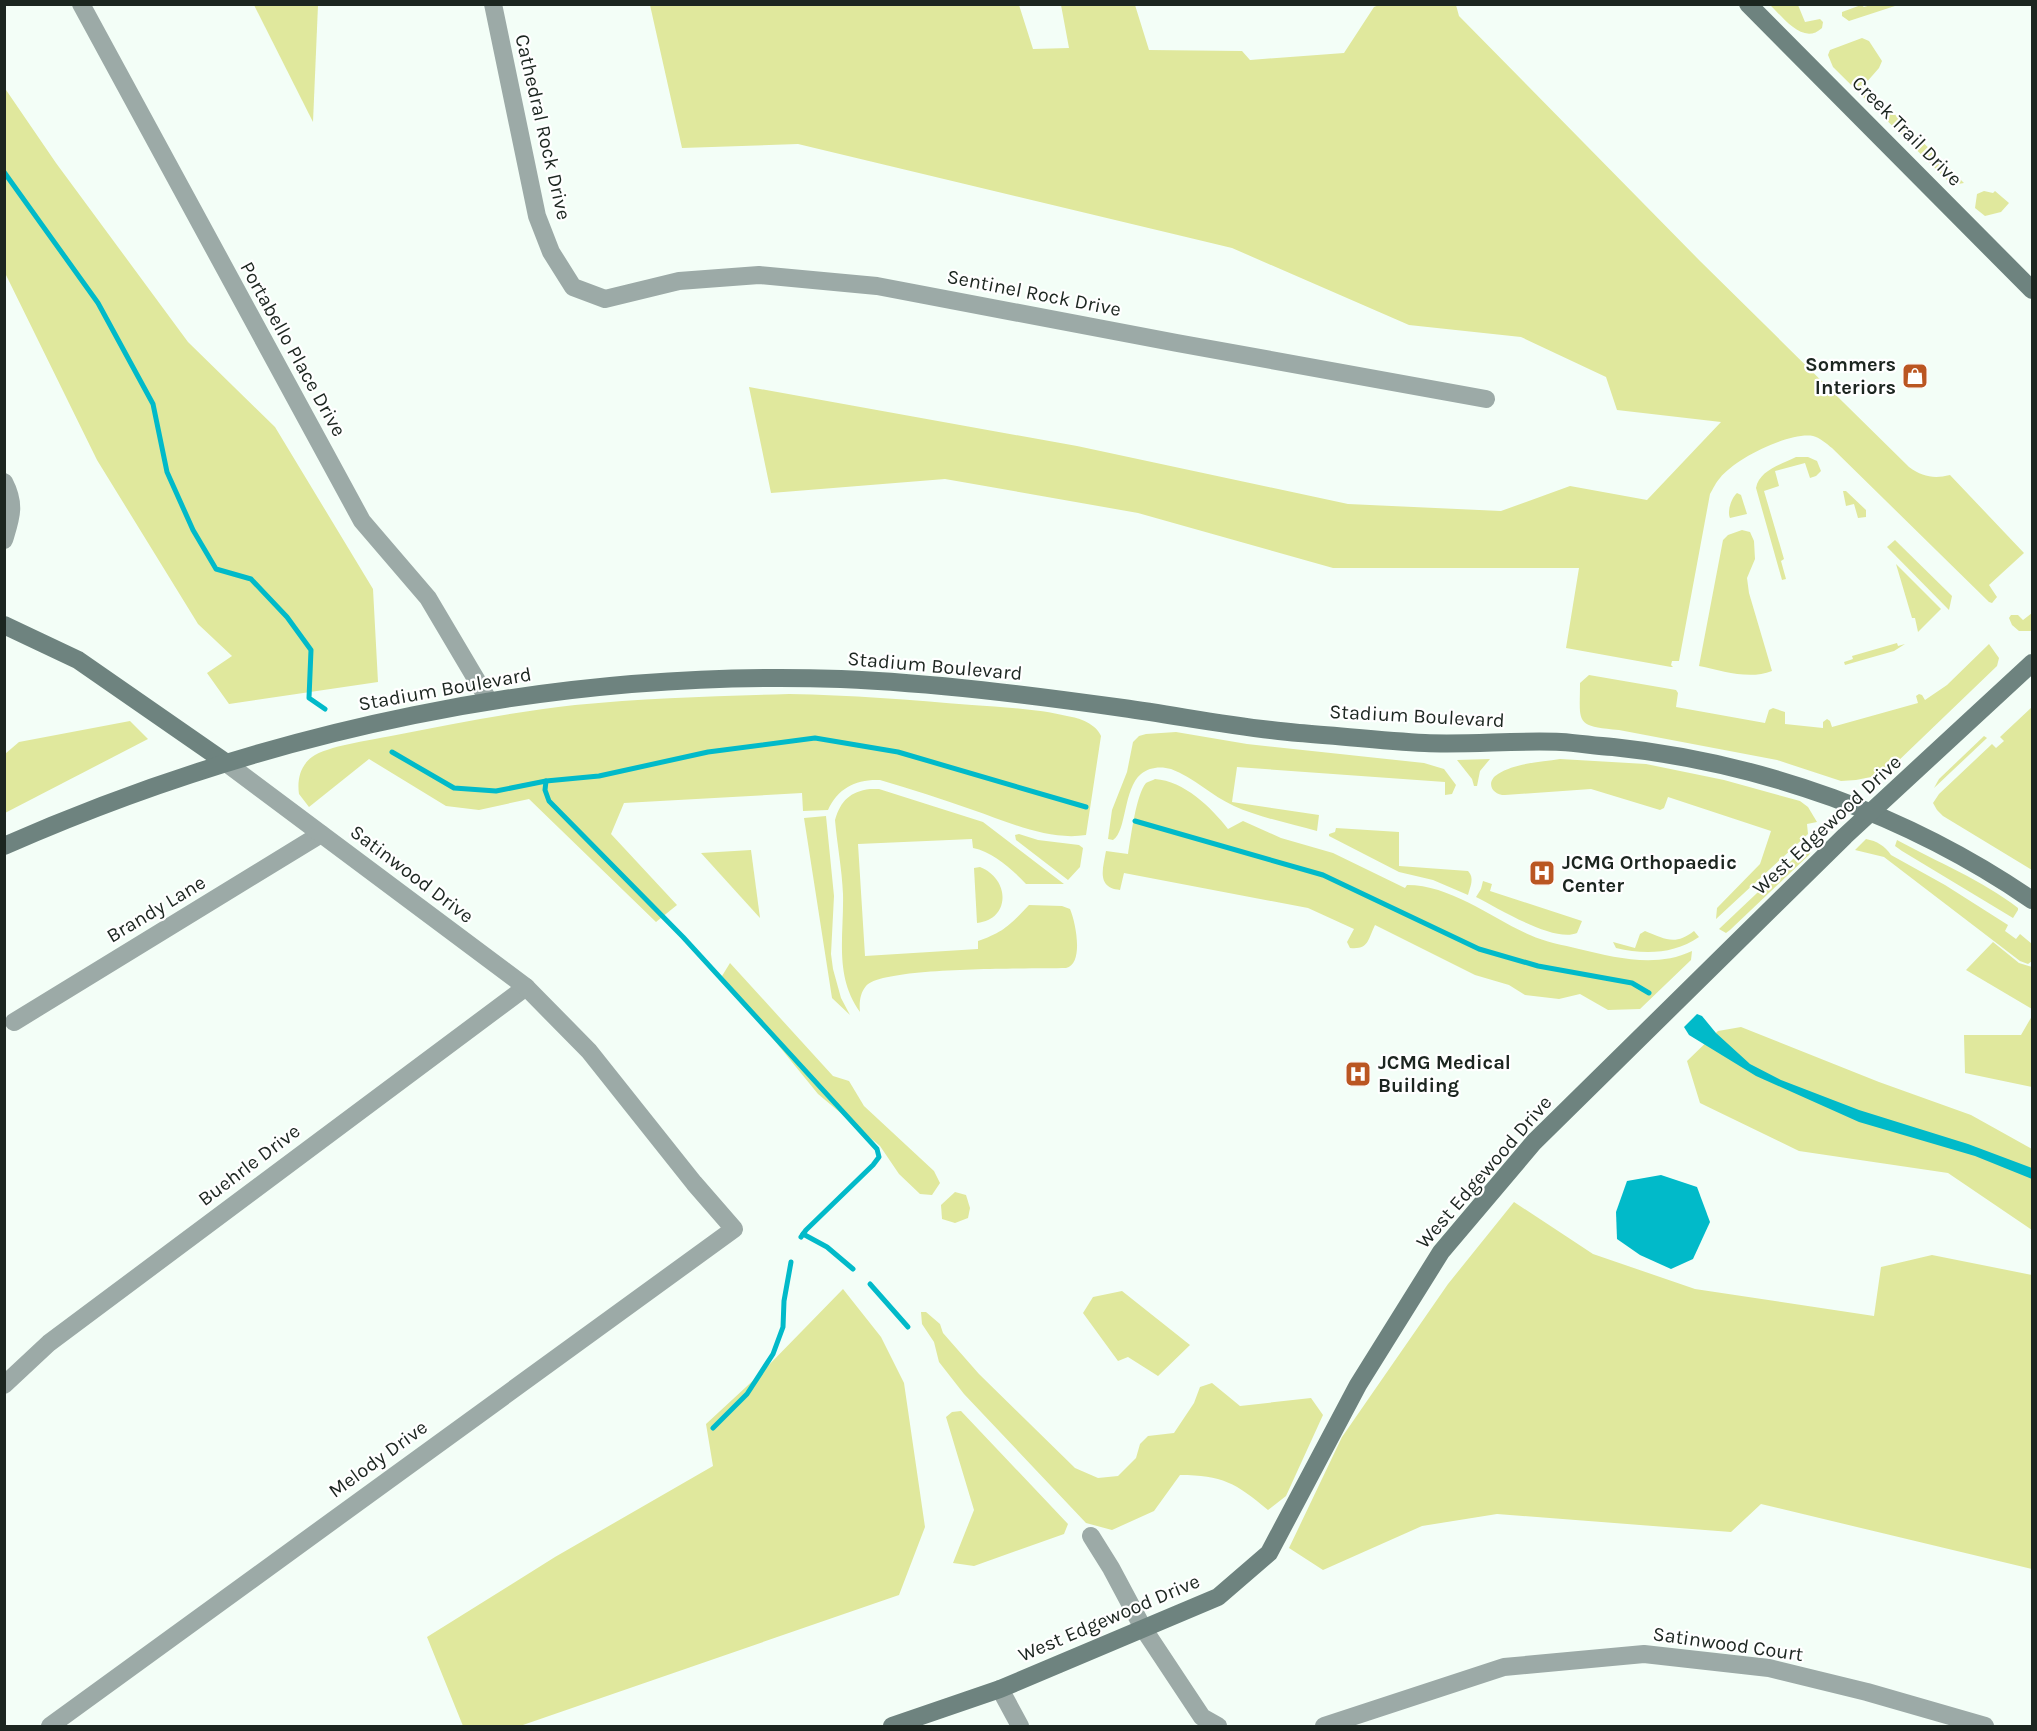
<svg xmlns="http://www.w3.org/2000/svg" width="2037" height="1731" viewBox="0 0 2037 1731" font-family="Karla,sans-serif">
<rect width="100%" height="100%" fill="#f3fef7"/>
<g fill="#e0e89d">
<polygon points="254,5 318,5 313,122"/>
<path d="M650,5H1019L1033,49L1069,48L1061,5H1135L1149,50L1242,51L1250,60L1344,53L1374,7L1379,5H1456L1459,16L1700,261L1909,467C1923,477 1934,479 1950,475L2024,553L1989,585L1997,597L1992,603L1989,602L1832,448C1827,444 1819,437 1813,436C1788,432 1735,459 1720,478C1716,482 1713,489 1710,494L1679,661H1672L1671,665L1673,667H1671L1566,648L1579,568H1333L1138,513L945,479L771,493L749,387L1077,446L1348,504L1501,511L1570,486L1647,500L1721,422L1617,410L1606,377L1521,337L1409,325L1232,248L798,144L682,148Z"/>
<path d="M1770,5H1798L1805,22L1820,19L1823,22L1822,28C1803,46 1783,17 1770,5Z"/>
<polygon points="1861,5 1864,7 1871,5 1898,5 1849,21 1842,16 1842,12"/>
<polygon points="1862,38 1869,41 1882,61 1879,68 1865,84 1866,86 1964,183 1952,185 1833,67 1828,55 1830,50"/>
<polygon points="4,87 56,163 188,342 275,427 373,589 378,682 229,704 207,673 232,656 198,624 97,460 5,273"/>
<polygon points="1984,191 1993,193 1995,191 2009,203 2001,212 1985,216 1975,208 1977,194"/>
<path d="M1796,457H1808L1817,461L1821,471L1816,476L1810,478L1805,463L1775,471L1779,486L1764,491L1784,559L1781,561L1786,579L1782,580L1756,488C1759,470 1782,464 1796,457Z"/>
<polygon points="1843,491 1846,491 1866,510 1866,517 1858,518 1854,504 1846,506"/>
<path d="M1737,493L1741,495L1747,514L1730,518C1727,512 1731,498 1737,493Z"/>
<path d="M1742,530L1750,532L1754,541L1755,559L1747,578L1749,593L1772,671C1749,680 1723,671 1699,666L1723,540L1728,535Z"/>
<polygon points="1895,540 1952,596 1949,610 1887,547"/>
<polygon points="1896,564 1941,609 1918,632 1915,618 1912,618"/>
<polygon points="2032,613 2032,631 2019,631 2012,625 2009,618 2011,615 2018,615 2023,620"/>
<polygon points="1897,643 1898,646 1905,644 1894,651 1845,665 1844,662 1853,659 1852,656"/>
<path d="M1989,644L1999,658L1997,666L1894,765L1871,777L1856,780L1841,781L1777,760L1619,730C1574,726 1580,723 1580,683L1589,675L1676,690L1678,693L1676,707L1765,723L1769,710L1773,708L1785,712V724L1823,728V722L1827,719L1830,721L1832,727L1918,703L1916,696L1919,694L1922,695L1925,700L1947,685Z"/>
<path d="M789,694C850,695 911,700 972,705C1002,707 1039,709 1067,716C1080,718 1096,724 1101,736L1086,835C1049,841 1008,822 973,810C942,799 911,789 880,780C856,779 838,788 828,810L803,811L802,793L624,803L611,834L677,905L656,922L529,799L479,810L446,806L369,759L309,807L299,794C297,780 300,766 312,757C327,746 371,740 391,736C452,724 513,712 575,705C646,698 718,696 789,694Z"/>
<polygon points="2032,707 2032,870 1943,816 1937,810 1933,803 1939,794 1992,744 1996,748 2004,741 2000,737"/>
<polygon points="130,721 148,739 5,813 5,754 19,742"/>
<path d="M1176,732L1247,744L1424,763L1444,769L1456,785L1452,794L1445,795V782L1237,767L1232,802L1319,815L1317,831C1292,824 1258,817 1234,806C1212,796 1193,777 1171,769C1161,766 1149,767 1141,774C1123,789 1127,831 1113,840L1108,839L1112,810L1127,772L1133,742L1139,736L1146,734Z"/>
<polygon points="1984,736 1987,738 1934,788 1939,779"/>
<polygon points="1490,759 1480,771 1477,786 1474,786 1472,779 1457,760"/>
<path d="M1560,759L1646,764L1724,780L1800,801L1808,807L1817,822L1807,824L1808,834L1716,919L1717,908L1760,864L1771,831L1668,797L1664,808L1660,810L1591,789L1505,795C1492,795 1485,782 1498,774C1515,763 1541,762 1560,759Z"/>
<path d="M1155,779C1184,781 1211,807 1228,829L1243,821L1281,838L1333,853L1405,888L1407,885C1451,885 1491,918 1530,935C1545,942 1563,945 1579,949C1617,958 1656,968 1692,951L1691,960L1640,1009L1608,1010L1580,994L1559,999L1525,995L1509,985L1475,975L1375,925C1368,939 1369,950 1350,948L1347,942L1354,929L1308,908L1124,873L1120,890C1096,888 1103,868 1106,851L1128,854C1131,837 1136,795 1146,783C1148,782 1153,780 1155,779Z"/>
<path d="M870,789H879L983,822L1064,884H1026C1012,869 993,852 973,848L972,839L858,844L865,956L978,949V941C1004,932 1011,924 1029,905L1062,906L1070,909C1076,923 1084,964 1066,968C1033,969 883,966 866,986C860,993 859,1003 860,1012C834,976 844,936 843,894C842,869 837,844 835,820C841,800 850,792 870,789Z"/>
<polygon points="826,816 834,896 831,954 833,969 841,998 850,1015 832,998 804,818"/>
<path d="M1336,828L1399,832V866L1468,871C1475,878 1470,887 1468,895L1433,880L1399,872L1329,836V834L1335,832Z"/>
<polygon points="1019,834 1038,840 1079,845 1083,848 1080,867 1068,880 1016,840 1015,835"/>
<path d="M1866,839C1877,841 1885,846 1891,855L1945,885L2008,925L2005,931L2016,939L2020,934L2032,944V961L2028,964L2020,961L1884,857L1855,850Z"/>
<path d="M1897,840C1937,862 1982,880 2018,908V910L2013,918L1902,851L1895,846Z"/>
<polygon points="1810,843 1816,843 1809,855 1730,930 1726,933 1719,929"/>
<polygon points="751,850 760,918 701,853"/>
<path d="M980,867C1010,879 1011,919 977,923L974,868Z"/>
<path d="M1483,881L1492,884L1490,891L1582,921L1577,933C1554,943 1498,908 1476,897L1481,889Z"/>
<path d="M1645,931C1665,939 1675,946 1694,931L1699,937C1674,954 1645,955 1616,948L1613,942L1635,948L1640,934Z"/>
<polygon points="1993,942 2019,963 2032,967 2032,1009 1966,970"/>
<polygon points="730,963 833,1076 849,1081 864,1106 934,1171 940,1183 932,1195 920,1194 899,1174 880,1146 818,1094 722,976"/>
<polygon points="2032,1016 2032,1087 1965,1073 1964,1035 2021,1035"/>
<polygon points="1741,1027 1879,1082 1971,1115 2032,1149 2032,1230 1948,1173 1799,1151 1700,1103 1687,1061 1718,1031"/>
<polygon points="955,1192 966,1195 970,1208 968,1218 955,1223 942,1219 941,1205"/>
<polygon points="1514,1202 1593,1254 1695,1289 1874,1316 1881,1267 1932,1255 2032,1275 2032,1569 1761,1504 1731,1532 1497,1514 1422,1526 1323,1570 1289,1548 1342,1437 1448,1284"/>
<polygon points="843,1289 881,1337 904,1383 925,1527 899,1595 520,1726 463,1726 427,1637 555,1557 713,1466 706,1424 759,1375"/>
<polygon points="1122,1291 1190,1345 1158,1376 1128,1357 1118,1361 1083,1313 1093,1297"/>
<path d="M926,1312L940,1324L943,1333L979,1374L1075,1468L1098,1478L1118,1476L1136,1458L1140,1444L1148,1436L1174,1433L1194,1403L1200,1387L1212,1383L1240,1406L1311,1398L1323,1415L1286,1496L1268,1510C1236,1483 1222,1475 1180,1475L1154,1511L1112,1530L1086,1523L964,1394L939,1362L934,1342L922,1324L921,1312Z"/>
<polygon points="961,1411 1068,1524 1064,1534 974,1566 953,1563 974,1510 946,1417 952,1412"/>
</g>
<g fill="#01bac9">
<polygon points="1697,1014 1702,1016 1716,1033 1750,1064 1781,1080 1859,1110 1968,1144 2032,1168 2032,1179 1975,1156 1859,1122 1756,1076 1689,1035 1684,1027"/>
<polygon points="1661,1175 1697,1187 1710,1222 1693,1259 1671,1269 1640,1255 1617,1239 1616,1212 1627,1181"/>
</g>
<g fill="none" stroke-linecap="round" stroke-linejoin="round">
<g stroke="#01bac9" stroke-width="5">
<polyline points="4,172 98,303 153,404 167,472 193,530 216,569 251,579 287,617 311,650 309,698 325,709"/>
<polyline points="392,752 454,788 496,791 546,781 599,776 708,752 815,738 898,752 1086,807"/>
<polyline points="546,781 545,790 549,801 683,937 877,1149 879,1157 873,1165 806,1230 801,1237"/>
<polyline points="1135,821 1323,875 1479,949 1538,966 1632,983 1649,993"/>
<polyline points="803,1234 827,1247 853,1269"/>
<polyline points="870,1284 908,1327"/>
<polyline points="713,1428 747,1394 773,1354 783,1327 784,1301 791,1262"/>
</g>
<g stroke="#9caaa7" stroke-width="18">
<polyline points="81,4 362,521 428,598 489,701"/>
<polyline points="493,4 537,216 551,252 573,287 605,299 679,281 759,275 877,286 1177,343 1486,399"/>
<path d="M4,482C16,505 11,517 4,540"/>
<polyline points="14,1022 321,834"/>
<polyline points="4,1385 49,1343 526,987"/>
<polyline points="1091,1536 1111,1568 1143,1628 1202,1717 1218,1726"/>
<polyline points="1000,1689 1020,1726"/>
<polyline points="50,1726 734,1229 694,1183 589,1051 526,987 225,762"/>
<polyline points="1324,1726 1504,1667 1644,1654 1769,1668 1867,1692 1985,1726"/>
</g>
<g stroke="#6e837f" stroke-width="18">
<polyline points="1748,4 2032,290"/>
<polyline points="4,625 78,660 225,762"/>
<path d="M4,846C267,730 554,669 841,679C935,683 1030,695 1123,708C1181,716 1240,728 1299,733C1341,736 1383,741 1425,743C1470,745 1516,740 1561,742C1578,743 1596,746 1613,747C1763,763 1908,815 2032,900"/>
<polyline points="892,1726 1000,1689 1218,1597 1269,1553 1358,1385 1441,1252 1534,1142 1845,836 2032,663"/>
</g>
</g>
<defs>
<g id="shop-square" transform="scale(1.35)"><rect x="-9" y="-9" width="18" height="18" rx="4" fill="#ba5622" stroke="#fff"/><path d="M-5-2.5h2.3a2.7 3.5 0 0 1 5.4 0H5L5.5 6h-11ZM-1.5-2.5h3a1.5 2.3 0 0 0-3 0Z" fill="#fff"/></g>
<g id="hospital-square" transform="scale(1.35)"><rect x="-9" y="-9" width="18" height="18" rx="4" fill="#ba5622" stroke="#fff"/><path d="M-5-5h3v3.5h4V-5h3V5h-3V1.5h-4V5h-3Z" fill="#fff"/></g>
</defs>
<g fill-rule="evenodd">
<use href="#shop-square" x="1915" y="376"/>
<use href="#hospital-square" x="1542" y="873"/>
<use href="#hospital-square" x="1358" y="1074"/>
</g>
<g text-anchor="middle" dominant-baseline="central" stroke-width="4.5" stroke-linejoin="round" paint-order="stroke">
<g font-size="20" fill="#1c2620" stroke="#fff">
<text transform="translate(543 127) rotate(77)">Cathedral Rock Drive</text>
<text transform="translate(1907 131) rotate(45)">Creek Trail Drive</text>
<text transform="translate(1034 293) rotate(11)">Sentinel Rock Drive</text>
<text transform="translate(293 349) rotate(61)">Portabello Place Drive</text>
<text transform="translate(935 666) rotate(5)">Stadium Boulevard</text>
<text transform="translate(445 689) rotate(-10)">Stadium Boulevard</text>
<text transform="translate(1417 716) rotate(3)">Stadium Boulevard</text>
<text transform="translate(1827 825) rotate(-43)">West Edgewood Drive</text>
<text transform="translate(412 874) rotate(37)">Satinwood Drive</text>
<text transform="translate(156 909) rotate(-31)">Brandy Lane</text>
<text transform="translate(249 1165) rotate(-37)">Buehrle Drive</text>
<text transform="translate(1484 1172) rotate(-49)">West Edgewood Drive</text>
<text transform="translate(378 1459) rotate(-36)">Melody Drive</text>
<text transform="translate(1109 1618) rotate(-23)">West Edgewood Drive</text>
<text transform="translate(1728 1644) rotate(8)">Satinwood Court</text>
</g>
<g font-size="20" font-weight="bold" fill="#1c2620" stroke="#fff" text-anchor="start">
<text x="1896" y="364" text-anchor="end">Sommers<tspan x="1896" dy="23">Interiors</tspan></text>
<text x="1562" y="862">JCMG Orthopaedic<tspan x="1562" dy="23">Center</tspan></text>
<text x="1378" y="1062">JCMG Medical<tspan x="1378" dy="23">Building</tspan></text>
</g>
</g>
<rect width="2037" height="1731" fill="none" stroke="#1c2620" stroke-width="12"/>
</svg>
